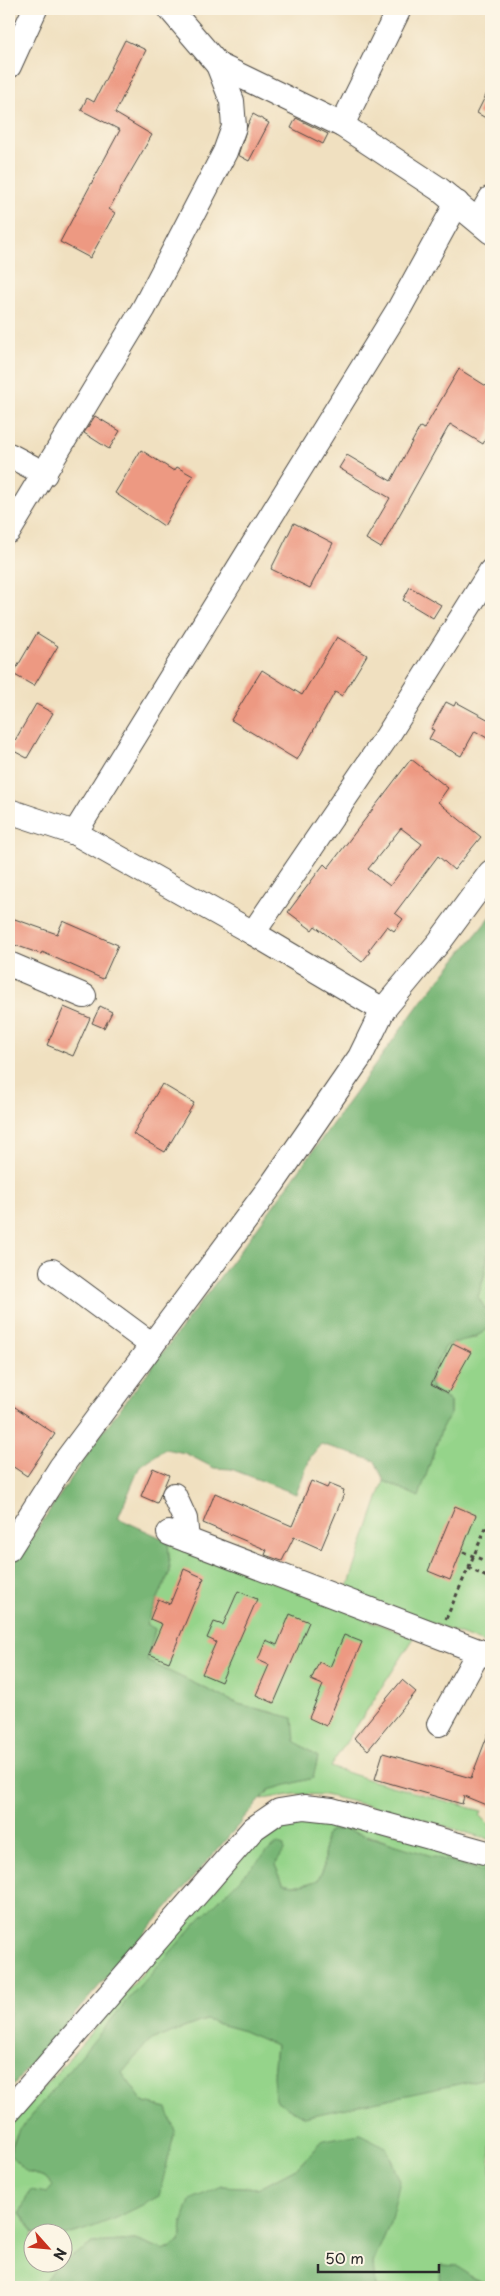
<svg xmlns="http://www.w3.org/2000/svg" width="500" height="2296" viewBox="0 0 500 2296" font-family="'Playpen Sans',sans-serif">
<rect width="100%" height="100%" fill="#fcf5e5"/>
<filter id="ink" filterUnits="userSpaceOnUse"><feTurbulence type="fractalNoise" baseFrequency=".02" numOctaves="2"/><feDisplacementMap in="SourceGraphic" scale="10" xChannelSelector="R" yChannelSelector="G"/><feConvolveMatrix kernelMatrix="1 2 1 2 8 2 1 2 1" color-interpolation-filters="sRGB"/></filter>
<filter id="wash" filterUnits="userSpaceOnUse"><feTurbulence type="fractalNoise" baseFrequency=".0096" numOctaves="4" result="noise"/><feDisplacementMap in="SourceGraphic" scale="20" xChannelSelector="R" yChannelSelector="G"/><feGaussianBlur stdDeviation="1.12" result="paint"/><feColorMatrix in="noise" values="0 0 0 0 0 0 0 0 0 0 0 0 0 0 0 0 0 1.4 0 .05"/><feComposite in="paint" operator="in"/></filter>
<g filter="url(#wash)">
<rect width="100%" height="100%" fill="#f0e0c0"/>
<g fill="#95d48a" stroke="#60805a">
<polygon points="491,1228 491,1646 347,1590 384,1481 419,1496 442,1427 450,1416 450,1401 432,1389 431,1374 446,1346 459,1340 476,1338 482,1305 477,1298 485,1273"/>
<polygon points="168,1541 414,1638 330,1767 373,1781 482,1811 480,1815 491,1826 491,1840 407,1815 325,1795 296,1794 262,1799 270,1789 313,1778 318,1757 295,1741 275,1713 238,1704 147,1661 155,1629 146,1624 170,1572"/>
<path d="M311,1819H348L491,1861V1874L431,1857L367,1835L324,1854V1867L318,1880C305,1885 297,1887 283,1883L275,1865L279,1857L236,1885L199,1920L127,2002L19,2130L9,2151V2128L245,1855L275,1828Z"/>
<polygon points="205,2020 241,2030 276,2045 273,2076 483,2047 491,2041 491,2286 469,2276 458,2266 441,2265 440,2281 436,2287 375,2287 373,2263 390,2223 323,2140 298,2167 258,2188 222,2186 182,2224 180,2242 164,2251 135,2240 93,2243 63,2263 63,2236 78,2232 167,2108 144,2103 122,2073 149,2041"/>
<polygon points="9,2154 27,2172 45,2177 53,2186 28,2225 35,2233 32,2234 32,2264 61,2264 54,2268 40,2287 9,2287"/>
</g>
<g fill="#78b676" stroke="#527050">
<path d="M491,916V1228L485,1273L478,1297L489,1314V1328C473,1341 464,1338 446,1346L431,1374L432,1390L450,1401V1416L442,1427L419,1497L384,1481L375,1461L321,1444L311,1456L296,1494L231,1469L214,1468L185,1453L165,1449L140,1466L118,1518L168,1541L170,1572L146,1624L155,1629L147,1661L238,1704L293,1718L295,1741L318,1757L313,1778L269,1790L9,2090V1571L101,1434L260,1224L420,1003Z"/>
<path d="M344,1829L491,1874V2041L483,2047L482,2079L304,2117L275,2100L273,2076L276,2045L241,2030L205,2020L149,2041L122,2073L144,2103L167,2108L175,2131L159,2196C129,2213 96,2228 63,2236L62,2234L35,2233L20,2213L30,2190L47,2193L53,2186L45,2177L27,2172L9,2154L19,2130L126,2002L199,1920L272,1847L278,1844L284,1846V1851L275,1865L283,1883C297,1887 305,1885 318,1880L324,1867L325,1837L329,1831Z"/>
<polygon points="360,2134 386,2147 400,2181 390,2223 373,2263 375,2287 40,2287 54,2268 93,2243 135,2240 164,2251 180,2242 182,2224 190,2200 222,2186 258,2188 298,2167 323,2140"/>
<polygon points="441,2265 458,2266 469,2276 491,2287 436,2287 440,2281"/>
</g>
<g id="blocks">
<g fill="#ed9982" fill-rule="evenodd">
<polygon points="125,40 146,50 115,113 152,135 109,209 115,213 90,258 60,242 120,130 81,110 87,98 94,102"/>
<polygon points="491,85 491,121 477,113"/>
<polygon points="253,114 269,123 249,161 238,155 248,124"/>
<polygon points="296,118 328,134 323,144 291,128"/>
<polygon points="459,369 491,389 491,429 483,444 450,424 381,548 366,539 390,498 339,468 347,455 391,481 420,427 424,429"/>
<polygon points="95,416 120,431 109,449 84,433"/>
<polygon points="141,450 174,471 177,467 193,476 164,526 115,493"/>
<polygon points="294,523 333,543 310,588 271,569"/>
<polygon points="410,587 441,605 433,618 403,600"/>
<polygon points="37,633 58,646 34,686 13,674"/>
<polygon points="337,637 367,655 342,696 335,692 297,760 231,720 262,670 302,695"/>
<polygon points="446,702 454,706 456,702 491,721 491,731 487,738 475,731 461,756 429,739 434,730 431,729"/>
<polygon points="36,704 53,713 27,758 10,749"/>
<path d="M411,759L448,788L438,802L481,837L454,870L438,856L395,913L403,919L394,931L387,926L368,951L370,952L362,962L315,926L312,930L288,912L324,864L328,868ZM401,828L422,844L390,886L368,869Z"/>
<polygon points="9,917 57,934 63,921 118,945 103,979 42,952 41,954 9,943"/>
<polygon points="100,1006 112,1012 104,1028 92,1023"/>
<polygon points="64,1007 90,1018 73,1056 47,1045"/>
<polygon points="162,1084 194,1103 165,1152 133,1134"/>
<polygon points="453,1343 471,1352 448,1393 431,1384"/>
<polygon points="9,1403 55,1434 27,1476 9,1464"/>
<polygon points="153,1468 169,1475 157,1503 141,1496"/>
<polygon points="311,1481 327,1488 329,1484 344,1490 343,1493 344,1494 321,1549 294,1537 282,1561 265,1555 267,1550 203,1523 215,1493 292,1526"/>
<polygon points="455,1506 476,1515 450,1580 428,1571"/>
<polygon points="184,1569 204,1578 169,1662 149,1654 162,1624 150,1619 158,1599 170,1604"/>
<polygon points="238,1591 257,1599 221,1682 202,1674 216,1642 207,1638 214,1622 223,1625"/>
<polygon points="290,1614 309,1622 274,1703 256,1695 269,1665 258,1660 266,1640 277,1645"/>
<polygon points="344,1635 362,1642 326,1726 309,1718 323,1685 311,1680 319,1662 330,1667"/>
<polygon points="402,1680 416,1692 368,1750 354,1738"/>
<polygon points="490,1729 491,1807 464,1796 462,1804 375,1779 383,1753 471,1778"/>
</g>
</g>
</g>
<g filter="url(#ink)">
<use href="#blocks" fill-opacity="0" stroke="#494641" stroke-width="1"/>
<g fill="none" stroke-linecap="round" stroke-linejoin="round">
<g stroke="#494641" stroke-width="26">
<g id="minor">
<polyline points="170,9 218,65 342,125 439,189 491,232"/>
<polyline points="9,66 35,9"/>
<polyline points="342,125 399,9"/>
<polyline points="478,220 491,198"/>
<polyline points="9,455 45,474"/>
<polyline points="9,531 144,308 225,152 234,127 232,101 218,65"/>
<polyline points="9,811 75,833 253,933 383,1010"/>
<polyline points="75,833 400,307 457,203"/>
<polyline points="253,933 388,735 491,571"/>
<polyline points="9,964 84,996"/>
<polyline points="52,1271 152,1345"/>
<polyline points="174,1495 185,1519 187,1540"/>
<polyline points="169,1533 491,1656"/>
<polyline points="9,1549 61,1467 273,1183 360,1057 383,1010 440,941 491,872"/>
<polyline points="439,1724 479,1651"/>
<polyline points="9,2110 253,1829 279,1811 304,1807 332,1810 491,1854"/>
</g>
</g>
<g stroke="#494641" stroke-width="3" stroke-dasharray="4 4" stroke-linecap="butt">
<polyline points="463,1552 483,1560"/>
<polyline points="468,1568 491,1579"/>
<polyline points="446,1619 488,1523"/>
</g>
<use href="#minor" stroke="#fff" stroke-width="24"/>
</g>
</g>
<rect width="500" height="2296" fill="none" stroke="#fcf5e5" stroke-width="30"/>
<g transform="translate(48 2248) rotate(117)"><circle r="24" fill="#fcf5e5" stroke="#a8a49b"/>
<path d="M0-4L9 19L0 12L-9 19Z" fill="#c8321e"/>
<text y="-8" font-size="14" font-weight="bold" text-anchor="middle" fill="#2b2b2b">N</text>
</g>
<path d="M318 2264v8h121v-8" fill="none" stroke="#2b2b2b" stroke-width="2.5"/>
<text x="325" y="2264" font-size="15" fill="#2b2b2b" stroke="#fcf5e5" stroke-width="4" paint-order="stroke">50 m</text>
</svg>
